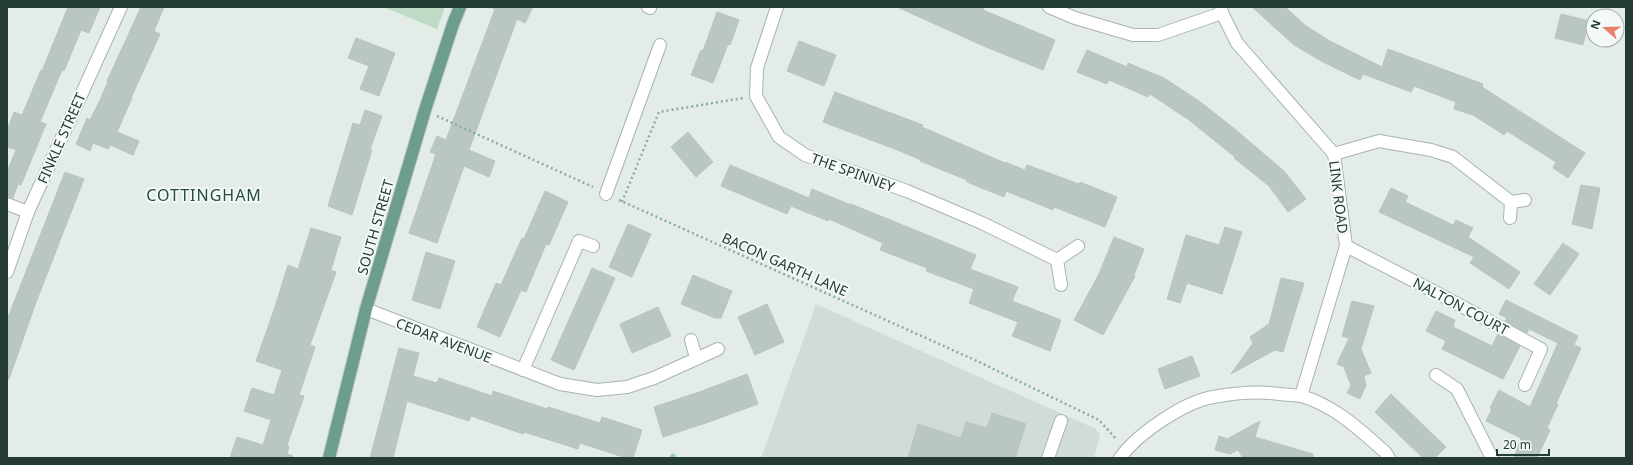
<svg xmlns="http://www.w3.org/2000/svg" width="1633" height="465" viewBox="0 0 1633 465" font-family="'Noto Sans',sans-serif">
<rect width="100%" height="100%" fill="#e4ece8"/>
<polygon fill="#d2dcd7" points="816,304 1096,429 1100,436 1094,458 761,458"/>
<polygon fill="#bfdbc6" points="383,7 445,7 437,29"/>
<g fill="none" stroke-linecap="round" stroke-linejoin="round">
<polyline stroke="#92c5cc" stroke-width="5" points="672,458 673,456"/>
</g>
<g fill="#bac7c1" stroke="#b7c5bf">
<polygon points="68,7 100,7 89,33 81,30 64,71 62,70 40,122 46,124 21,185 18,184 13,198 7,197 7,172 16,150 7,147 7,131 14,112 22,115 41,70 42,71"/>
<polygon points="141,7 164,7 154,31 160,34 131,98 132,98 117,132 139,141 133,155 110,145 108,149 93,143 90,151 76,144 87,118 90,120 100,100 108,82 107,81"/>
<polygon points="490,7 533,7 525,23 517,19 469,150 495,161 489,177 464,166 437,243 409,233 436,154 430,152 437,136 446,140 495,9"/>
<polygon points="897,7 984,7 983,10 1055,40 1043,70 986,47"/>
<polygon points="1252,7 1285,7 1306,26 1330,41 1382,67 1388,49 1483,84 1482,87 1585,153 1568,178 1553,168 1556,162 1507,131 1504,135 1473,115 1454,109 1456,102 1414,86 1411,92 1363,74 1360,80 1323,62 1294,45"/>
<polygon points="717,12 739,20 730,45 728,44 713,83 691,75 701,50 703,51"/>
<polygon points="1561,14 1589,21 1583,45 1555,38"/>
<polygon points="356,38 395,53 379,96 360,89 369,66 348,58"/>
<polygon points="799,41 836,55 824,86 787,71"/>
<polygon points="1087,50 1127,67 1128,63 1164,78 1199,101 1236,130 1284,171 1306,199 1288,212 1269,186 1234,158 1235,157 1189,120 1150,94 1148,97 1109,80 1107,84 1077,72"/>
<polygon points="835,92 923,125 922,127 1005,163 1005,162 1025,170 1027,165 1079,184 1080,182 1117,197 1105,227 1054,207 1053,210 1006,191 1004,197 967,182 967,180 920,161 921,160 900,151 823,122"/>
<polygon points="365,110 382,116 370,149 372,150 352,215 328,206 353,123 360,125"/>
<polygon points="688,132 713,162 696,177 671,147"/>
<polygon points="730,165 809,198 812,189 851,205 851,204 976,255 970,269 1018,287 1012,301 1061,320 1050,351 1012,336 1018,322 969,303 974,289 926,271 927,268 880,250 883,243 829,219 828,221 791,206 787,214 721,186"/>
<polygon points="65,172 84,179 35,305 9,379 7,379 7,320"/>
<polygon points="1581,185 1600,188 1592,229 1572,224"/>
<polygon points="1391,188 1408,196 1405,202 1453,225 1456,220 1473,228 1468,237 1520,272 1509,289 1470,263 1474,257 1379,212"/>
<polygon points="545,191 568,202 549,245 546,244 526,292 521,290 500,337 477,327 496,283 501,285 522,238 524,239"/>
<polygon points="628,224 651,234 632,277 609,267"/>
<polygon points="1225,227 1242,232 1222,294 1187,283 1180,303 1167,299 1186,235 1219,245"/>
<polygon points="311,228 341,237 331,270 336,272 310,345 315,347 299,395 304,396 287,445 289,446 287,454 293,456 292,458 230,458 237,437 263,445 271,420 244,411 252,388 274,395 282,370 256,361 275,307 288,265 298,269"/>
<polygon points="1114,237 1144,249 1134,275 1135,276 1103,335 1074,320 1099,274"/>
<polygon points="1563,243 1579,254 1550,295 1534,284"/>
<polygon points="426,252 455,261 440,309 412,300"/>
<polygon points="592,268 615,278 574,370 551,360"/>
<polygon points="693,275 732,291 721,318 715,318 681,304"/>
<polygon points="1281,278 1304,283 1283,352 1275,350 1231,374 1253,343 1250,337 1269,324"/>
<polygon points="1506,300 1578,336 1574,345 1581,348 1556,404 1558,404 1547,428 1550,430 1537,458 1514,458 1521,438 1486,421 1492,409 1490,408 1499,390 1530,407 1558,343 1529,329 1527,333 1505,321 1507,318 1499,314"/>
<polygon points="1352,301 1374,306 1361,349 1371,373 1364,376 1366,385 1360,399 1347,393 1351,385 1348,378 1344,367 1337,364 1349,338 1342,336"/>
<polygon points="767,304 784,342 755,355 738,317"/>
<polygon points="658,307 671,336 632,353 620,324"/>
<polygon points="1436,311 1455,320 1453,327 1492,346 1498,334 1520,346 1503,379 1442,349 1446,341 1426,331"/>
<polygon points="399,348 419,353 413,376 437,383 439,378 492,396 493,391 547,409 548,407 600,423 602,417 642,430 633,458 626,458 580,443 578,449 524,432 523,434 471,416 469,421 407,401 393,458 370,458"/>
<polygon points="1192,356 1200,376 1165,389 1158,369"/>
<polygon points="747,374 758,404 706,423 663,437 654,407 702,391"/>
<polygon points="1391,394 1446,447 1435,458 1423,458 1375,412"/>
<polygon points="992,413 1026,424 1015,458 908,458 918,424 961,438 966,422 987,428"/>
<polygon points="1260,421 1255,437 1313,454 1313,458 1243,458 1238,450 1230,454 1215,450 1219,436 1227,439"/>
</g>
<g fill="none" stroke-linecap="round" stroke-linejoin="round">
<g stroke="#a7b4af" stroke-width="14">
<g id="minor">
<polyline points="648,7 650,8"/>
<polyline points="777,7 757,68 756,96 779,137 805,155 907,191 982,223 1057,260"/>
<polyline points="1049,7 1075,18 1133,35 1158,35 1222,13"/>
<polyline points="1221,7 1222,13 1237,43 1334,154 1346,246 1301,396"/>
<polyline points="1334,154 1379,141 1431,150 1453,157 1511,202"/>
<polyline points="606,194 660,45"/>
<polyline points="7,204 28,212"/>
<polyline points="1510,218 1511,202 1525,200"/>
<polyline points="1346,246 1439,294 1541,349 1525,385"/>
<polyline points="7,272 28,212 121,7"/>
<polyline points="1061,285 1057,260 1078,246"/>
<polyline points="366,309 560,384 597,390 627,387 654,378 718,349"/>
<polyline points="691,340 696,358"/>
<polyline points="523,370 579,241 593,246"/>
<polyline points="1436,375 1457,389 1492,458"/>
<polyline points="1048,458 1061,421"/>
<path d="M1120,458C1137,434 1184,402 1213,397C1235,393 1258,391 1280,394C1287,395 1295,395 1301,396C1334,405 1360,430 1385,452L1389,458"/>
</g>
</g>
<g stroke="#c2c8c6" stroke-width="14">
<polyline id="major" points="329,458 366,309 425,110 453,24 460,7"/>
</g>
<g stroke="#88ada0" stroke-width="2.5" stroke-dasharray="2 3" stroke-linecap="butt">
<polyline points="437,116 593,187"/>
<polyline points="619,200 977,361 1099,420 1117,440"/>
<polyline points="622,202 659,112 743,98"/>
</g>
<use href="#minor" stroke="#fff" stroke-width="12"/>
<use href="#major" stroke="#6d9d8f" stroke-width="12"/>
</g>
<g text-anchor="middle" dominant-baseline="central" stroke-width="4" stroke-linejoin="round" paint-order="stroke">
<g font-size="14" fill="#253c35" stroke="#f4f9f7">
<text transform="translate(61 138) rotate(-66)">FINKLE STREET</text>
<text transform="translate(853 172) rotate(20)">THE SPINNEY</text>
<text transform="translate(1339 197) rotate(83)">LINK ROAD</text>
<text transform="translate(375 227) rotate(-74)">SOUTH STREET</text>
<text transform="translate(785 264) rotate(24)">BACON GARTH LANE</text>
<text transform="translate(1461 306) rotate(28)">NALTON COURT</text>
<text transform="translate(444 340) rotate(21)">CEDAR AVENUE</text>
</g>
<g font-size="16" letter-spacing="1" fill="#234d41" stroke="#f4f9f7">
<text x="204" y="195">COTTINGHAM</text>
</g>
</g>
<rect width="1633" height="465" fill="none" stroke="#253c35" stroke-width="16"/>
<g transform="translate(1605 28) rotate(290)"><circle r="19" fill="#f4f9f7" stroke="#a1ada9"/>
<path d="M0-3L7 15L0 10L-7 15Z" fill="#e5836a"/>
<text y="-6" font-size="11" font-weight="bold" text-anchor="middle" fill="#253c35">N</text>
</g>
<path d="M1497 449v6h52v-6" fill="none" stroke="#253c35" stroke-width="2"/>
<text x="1503" y="449" font-size="12" fill="#253c35" stroke="#f4f9f7" stroke-width="3" paint-order="stroke">20 m</text>
</svg>
